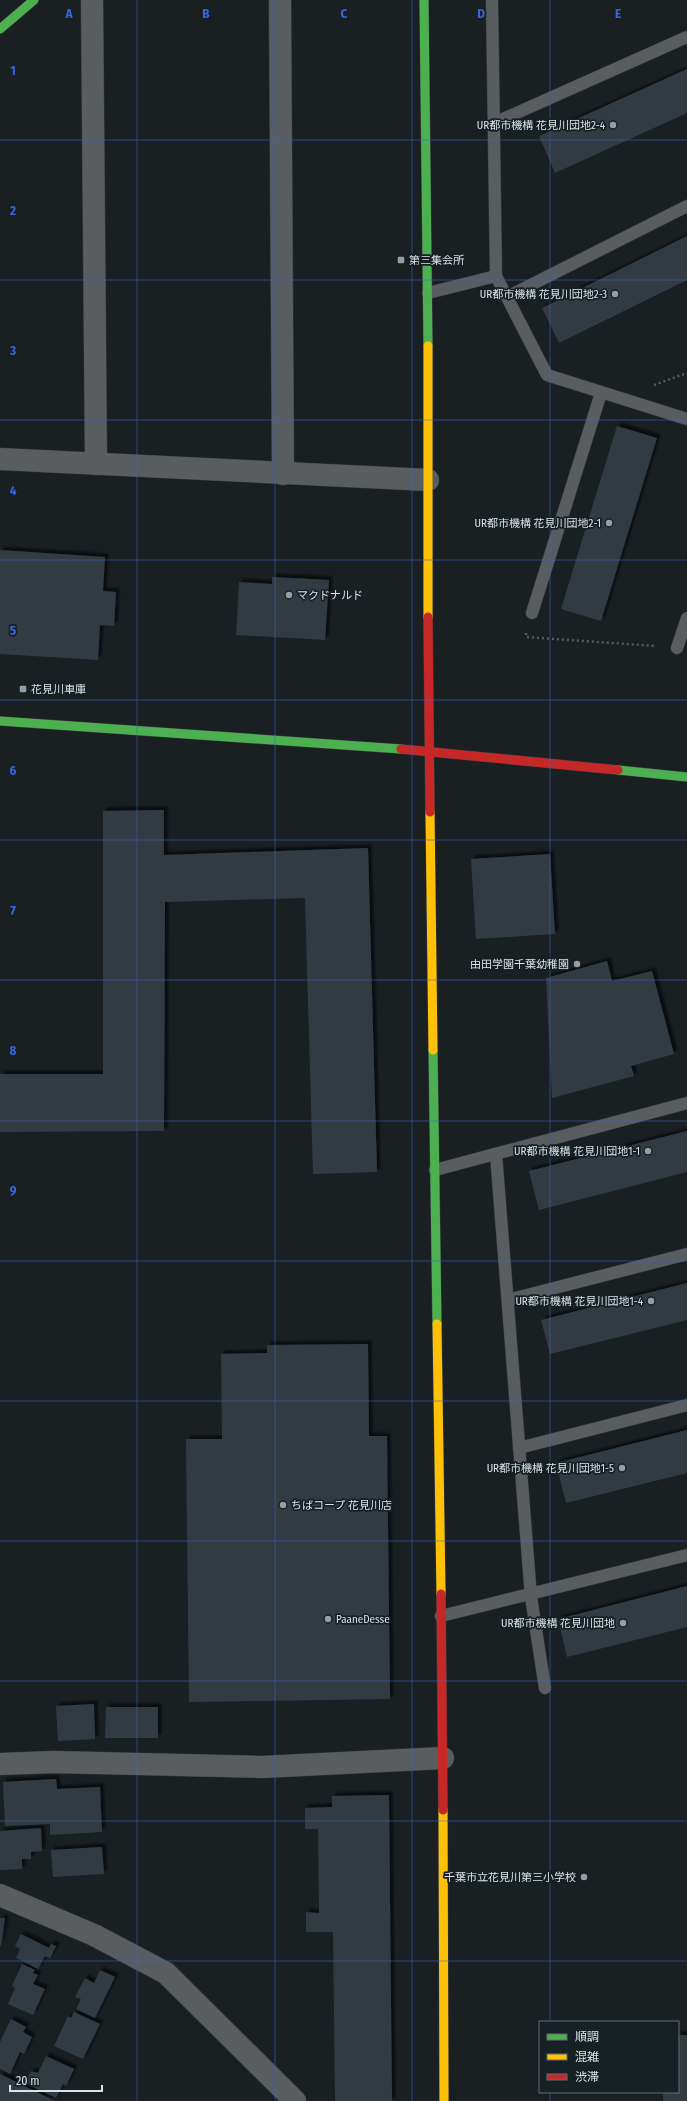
<svg xmlns="http://www.w3.org/2000/svg" width="687" height="2101" viewBox="0 0 687 2101" font-family="'Fira Sans Condensed','Noto Sans JP',sans-serif">
<defs>
<filter id="shadow"><feDropShadow dx="3.5" dy="-3.5" stdDeviation="1" flood-color="#0009"/></filter>
</defs>
<rect width="100%" height="100%" fill="#1a1f22"/>
<g fill="#323b43" filter="url(#shadow)">
<polygon points="687,69 687,113 555,173 539,136"/>
<polygon points="687,236 687,280 559,343 542,308"/>
<polygon points="617,426 657,438 601,621 561,609"/>
<polygon points="0,550 105,557 103,591 116,592 114,626 100,625 98,660 0,654"/>
<polygon points="272,577 329,580 325,640 236,635 239,582 272,584"/>
<polygon points="164,810 164,855 368,848 377,1172 313,1174 305,898 165,902 164,1131 0,1132 0,1074 103,1074 103,811"/>
<polygon points="550,854 555,934 476,939 471,859"/>
<polygon points="607,961 612,981 652,971 674,1054 631,1066 634,1076 552,1098 546,978"/>
<polygon points="687,1131 687,1172 539,1210 529,1171"/>
<polygon points="687,1283 687,1320 550,1354 541,1320"/>
<polygon points="368,1344 369,1436 387,1436 390,1699 189,1702 186,1439 222,1439 221,1354 267,1353 267,1345"/>
<polygon points="687,1430 687,1473 566,1503 556,1463"/>
<polygon points="687,1586 687,1627 567,1657 558,1619"/>
<polygon points="94,1704 95,1739 58,1741 56,1706"/>
<polygon points="106,1707 158,1707 158,1738 105,1738"/>
<polygon points="56,1779 57,1789 100,1787 102,1832 50,1835 50,1824 5,1826 3,1782"/>
<polygon points="389,1795 392,2101 335,2101 333,1932 306,1932 306,1912 319,1913 318,1829 305,1829 305,1808 332,1807 332,1796"/>
<polygon points="41,1828 42,1851 31,1852 31,1859 22,1859 22,1869 0,1870 0,1831"/>
<polygon points="102,1847 104,1874 53,1877 51,1850"/>
<polygon points="0,1918 5,1918 1,1946 0,1946"/>
<polygon points="21,1934 49,1948 51,1944 56,1946 50,1958 45,1956 38,1969 16,1958 20,1949 15,1946"/>
<polygon points="22,1964 35,1970 33,1973 38,1975 33,1984 45,1989 33,2015 8,2004 15,1988 12,1986"/>
<polygon points="100,1970 115,1977 95,2018 76,2009 81,1999 75,1997 85,1978 94,1983"/>
<polygon points="74,2012 100,2024 83,2059 54,2046 68,2016 71,2018"/>
<polygon points="11,2019 26,2027 23,2032 32,2037 24,2054 20,2052 10,2074 0,2069 0,2042"/>
<polygon points="678,2035 687,2035 687,2101 663,2101 663,2092 678,2092"/>
<polygon points="46,2056 74,2069 66,2086 63,2084 56,2098 25,2083 31,2071 38,2073"/>
<polygon points="0,2074 55,2101 0,2101"/>
</g>
<g fill="none" stroke-linecap="round" stroke-linejoin="round">
<g stroke="#393c3f" stroke-width="13">
<g id="lane">
<polyline points="494,123 687,37"/>
<polyline points="496,276 547,375 687,419"/>
<polyline points="428,293 496,276 492,0"/>
<polyline points="507,297 687,206"/>
<polyline points="532,613 601,393"/>
<polyline points="677,648 687,618"/>
<polyline points="496,1154 531,1597 545,1688"/>
<polyline points="435,1170 687,1103"/>
<polyline points="508,1300 687,1254"/>
<polyline points="519,1448 687,1405"/>
<polyline points="441,1616 687,1555"/>
</g>
</g>
<g stroke="#393c3f" stroke-width="23">
<g id="street">
<polyline points="92,0 96,464"/>
<polyline points="280,0 283,474"/>
<polyline points="0,459 428,480"/>
<polyline points="0,1764 54,1762 262,1767 443,1758"/>
<polyline points="0,1895 94,1935 166,1973 295,2101"/>
</g>
</g>
<g stroke="#393c3f" stroke-width="10">
<g id="fast">
<polyline points="424,0 428,346"/>
<polyline points="0,29 34,0"/>
<polyline points="0,721 401,749"/>
<polyline points="618,770 687,777"/>
<polyline points="433,1050 437,1324"/>
</g>
</g>
<g stroke="#393c3f" stroke-width="10">
<g id="slow">
<polyline points="428,346 428,617"/>
<polyline points="430,812 433,1050"/>
<polyline points="437,1324 441,1594"/>
<polyline points="443,1810 444,2101"/>
</g>
</g>
<g stroke="#393c3f" stroke-width="10">
<g id="jam">
<polyline points="428,617 430,812"/>
<polyline points="401,749 618,770"/>
<polyline points="441,1594 443,1810"/>
</g>
</g>
<g stroke="#585b5e" stroke-width="2.5" stroke-dasharray="2 3" stroke-linecap="butt">
<polyline points="654,385 687,373"/>
<polyline points="526,633 526,637 655,646"/>
</g>
<use href="#lane" stroke="#5a5d5f" stroke-width="12"/>
<use href="#street" stroke="#5a5d5f" stroke-width="22"/>
<use href="#fast" stroke="#4caf50" stroke-width="9"/>
<use href="#slow" stroke="#ffc107" stroke-width="9"/>
<use href="#jam" stroke="#c62828" stroke-width="9"/>
</g>
<path fill="none" stroke="#3a64da" stroke-width="1" stroke-opacity="0.55" d="M137,0V2101M275,0V2101M412,0V2101M550,0V2022M0,140H687M0,280H687M0,420H687M0,560H687M0,700H687M0,840H687M0,980H687M0,1121H687M0,1261H687M0,1401H687M0,1541H687M0,1681H687M0,1821H687M0,1961H687M550,2092V2101"/>
<g fill="#979da1" stroke="#172025" stroke-width="1.5">
<circle cx="613" cy="125" r="4"/>
<rect x="397" y="256" width="8" height="8" rx="2"/>
<circle cx="615" cy="294" r="4"/>
<circle cx="609" cy="523" r="4"/>
<circle cx="289" cy="595" r="4"/>
<rect x="19" y="685" width="8" height="8" rx="2"/>
<circle cx="577" cy="964" r="4"/>
<circle cx="648" cy="1151" r="4"/>
<circle cx="651" cy="1301" r="4"/>
<circle cx="622" cy="1468" r="4"/>
<circle cx="283" cy="1505" r="4"/>
<circle cx="328" cy="1619" r="4"/>
<circle cx="623" cy="1623" r="4"/>
<circle cx="584" cy="1877" r="4"/>
</g>
<g text-anchor="middle" dominant-baseline="central" stroke-width="3.5" stroke-linejoin="round" paint-order="stroke">
<g font-size="11" fill="#dbe1e5" stroke="#172025" text-anchor="end">
<text x="605" y="125">UR都市機構 花見川団地2-4</text>
<text x="409" y="260" text-anchor="start">第三集会所</text>
<text x="607" y="294">UR都市機構 花見川団地2-3</text>
<text x="601" y="523">UR都市機構 花見川団地2-1</text>
<text x="297" y="595" text-anchor="start">マクドナルド</text>
<text x="31" y="689" text-anchor="start">花見川車庫</text>
<text x="569" y="964">由田学園千葉幼稚園</text>
<text x="640" y="1151">UR都市機構 花見川団地1-1</text>
<text x="643" y="1301">UR都市機構 花見川団地1-4</text>
<text x="614" y="1468">UR都市機構 花見川団地1-5</text>
<text x="291" y="1505" text-anchor="start">ちばコープ 花見川店</text>
<text x="336" y="1619" text-anchor="start">PaaneDesse</text>
<text x="615" y="1623">UR都市機構 花見川団地</text>
<text x="576" y="1877">千葉市立花見川第三小学校</text>
</g>
</g>
<g font-size="13" text-anchor="middle" font-weight="bold" fill="#3a64da" stroke="#172025" stroke-width="3.5" stroke-linejoin="round" paint-order="stroke">
<text x="69" y="18">A</text>
<text x="206" y="18">B</text>
<text x="344" y="18">C</text>
<text x="481" y="18">D</text>
<text x="618" y="18">E</text>
<text x="13" y="75">1</text>
<text x="13" y="215">2</text>
<text x="13" y="355">3</text>
<text x="13" y="495">4</text>
<text x="13" y="635">5</text>
<text x="13" y="775">6</text>
<text x="13" y="915">7</text>
<text x="13" y="1055">8</text>
<text x="13" y="1195">9</text>
</g>
<rect x="539" y="2021" width="140" height="72" fill="#172025" stroke="#656d72"/>
<rect x="547" y="2034" width="20" height="6" fill="#4caf50" stroke="#656d72"/>
<text x="575" y="2041" font-size="12" fill="#dbe1e5">順調</text>
<rect x="547" y="2054" width="20" height="6" fill="#ffc107" stroke="#656d72"/>
<text x="575" y="2061" font-size="12" fill="#dbe1e5">混雑</text>
<rect x="547" y="2074" width="20" height="6" fill="#c62828" stroke="#656d72"/>
<text x="575" y="2081" font-size="12" fill="#dbe1e5">渋滞</text>
<path d="M10 2085v6h92v-6" fill="none" stroke="#dbe1e5" stroke-width="2"/>
<text x="16" y="2085" font-size="12" fill="#dbe1e5" stroke="#172025" stroke-width="3" paint-order="stroke">20 m</text>
</svg>
